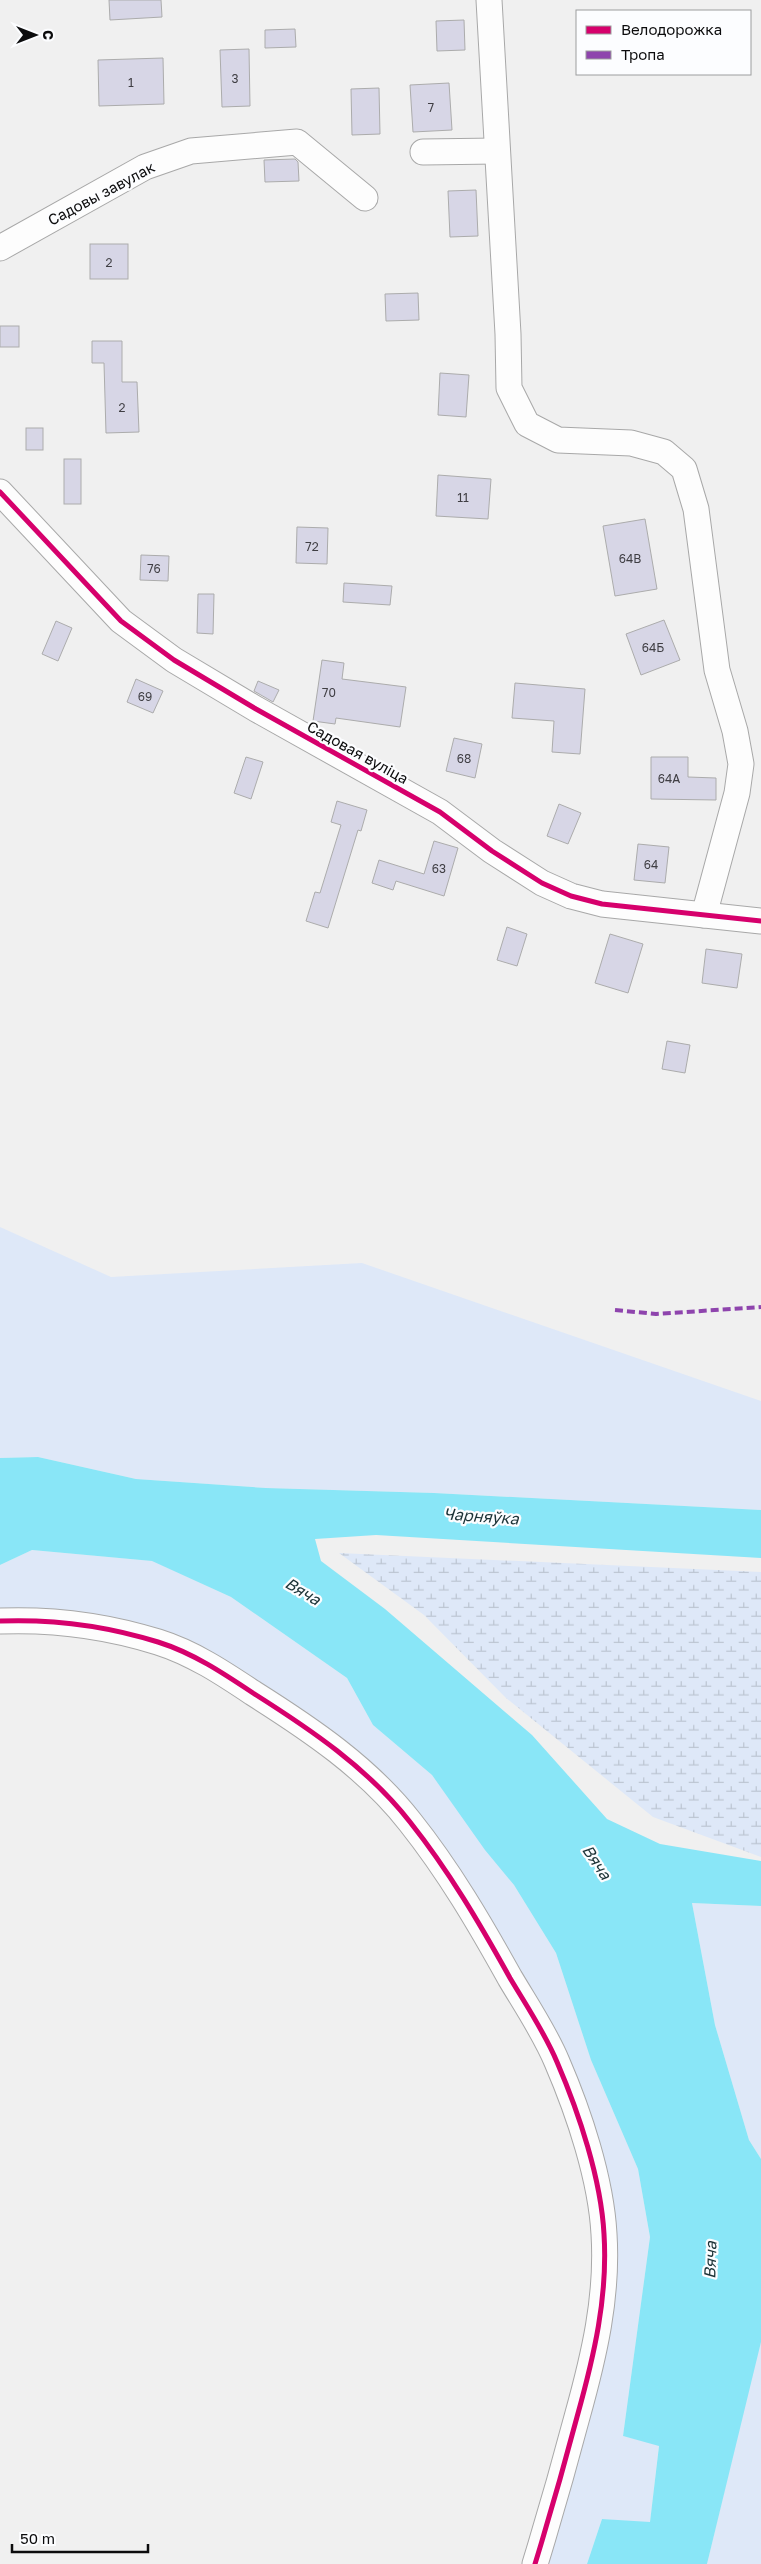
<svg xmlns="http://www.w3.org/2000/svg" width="761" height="2564" viewBox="0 0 761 2564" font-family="'Golos Text',sans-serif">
<defs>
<pattern id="wetland-marsh" width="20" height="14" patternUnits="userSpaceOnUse" patternTransform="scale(1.25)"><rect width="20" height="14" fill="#dee8f8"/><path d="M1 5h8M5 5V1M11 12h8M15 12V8" fill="none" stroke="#bdc6d3"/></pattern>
</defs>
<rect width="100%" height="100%" fill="#f0f0f0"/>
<g fill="#dee8f8">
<polygon points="0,1227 111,1277 362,1263 761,1401 761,1510 434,1493 266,1488 136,1479 38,1457 0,1458"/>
<polygon points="32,1550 153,1561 231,1597 347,1678 373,1725 432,1775 514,1885 556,1953 591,2060 638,2169 650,2237 623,2436 659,2445 650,2523 602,2519 587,2564 535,2564 561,2478 604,2233 557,2060 408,1820 202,1660 0,1621 0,1565"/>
<polygon points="692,1903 761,1906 761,2159 749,2140 715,2025"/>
<polygon points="761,2342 761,2564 707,2564 756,2358"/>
</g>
<polygon fill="url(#wetland-marsh)" points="339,1553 761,1572 761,1857 653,1817 506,1698 424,1615"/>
<polygon fill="#89e6f7" points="38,1457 136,1479 266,1488 434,1493 761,1510 761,1558 376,1535 315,1539 321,1561 385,1609 532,1735 607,1819 660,1844 761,1861 761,1906 692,1903 715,2025 749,2140 761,2159 761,2342 707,2564 587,2564 602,2519 650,2522 659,2446 623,2436 650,2237 638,2169 591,2060 556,1953 514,1885 485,1850 432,1775 373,1725 347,1678 231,1597 152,1561 32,1550 0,1565 0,1458"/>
<g fill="#d7d6e6" stroke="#acacac">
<polygon points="109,0 161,0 162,17 110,20"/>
<polygon points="464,20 465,50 437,51 436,21"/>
<polygon points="295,29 296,47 265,48 265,30"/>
<polygon points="249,49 250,106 222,107 220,50"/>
<polygon points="163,58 164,104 99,106 98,60"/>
<polygon points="449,83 452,130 413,132 410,85"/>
<polygon points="379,88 380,134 352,135 351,89"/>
<polygon points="295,159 298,162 299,181 265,182 264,160"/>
<polygon points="476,190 478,236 450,237 448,191"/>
<rect x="90" y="244" width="38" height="35"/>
<polygon points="418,293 419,320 386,321 385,294"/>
<rect x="0" y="326" width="19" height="21"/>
<polygon points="92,341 122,341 122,382 137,382 139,432 106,433 104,363 92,363"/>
<polygon points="440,373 469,375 466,417 438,415"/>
<rect x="26" y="428" width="17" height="22"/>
<rect x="64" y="459" width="17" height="45"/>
<polygon points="438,475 491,479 488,519 436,516"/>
<polygon points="645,519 657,589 615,596 603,526"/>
<polygon points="297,527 328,528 327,564 296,563"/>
<polygon points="141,555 169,556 168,581 140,580"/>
<polygon points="344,583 392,586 390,605 343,602"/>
<polygon points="198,594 214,594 213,634 197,633"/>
<polygon points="664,620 680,660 641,675 626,634"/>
<polygon points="56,621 72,628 58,661 42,654"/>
<polygon points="322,660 344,663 342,679 406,687 400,727 336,718 335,724 313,721"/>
<polygon points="136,679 163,691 153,713 127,702"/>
<polygon points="258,681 279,690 273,702 254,691"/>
<polygon points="515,683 585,689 580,754 552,752 554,721 512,718"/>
<polygon points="454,738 482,744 475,778 446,771"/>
<polygon points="246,757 263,762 251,799 234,793"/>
<polygon points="651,757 688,757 688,777 716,778 716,800 651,799"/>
<polygon points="337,801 367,810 361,831 358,830 328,928 306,921 315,892 320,893 341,825 331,822"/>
<polygon points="559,804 581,813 568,844 547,836"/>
<polygon points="434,841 458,848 444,896 396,881 393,890 372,883 379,860 424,874"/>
<polygon points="638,844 669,847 665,883 634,880"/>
<polygon points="507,927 527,934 517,966 497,960"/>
<polygon points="610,934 643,944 628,993 595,983"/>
<polygon points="706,949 742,954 737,988 702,983"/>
<polygon points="667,1041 690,1045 685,1073 662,1069"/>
</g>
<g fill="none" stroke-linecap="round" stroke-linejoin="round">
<g stroke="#a8a8a8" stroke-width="27">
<g id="minor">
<polyline points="489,0 508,334 509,388 527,424 558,440 631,443 664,452 684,469 696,509 717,670 735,731 741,764 737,793 704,915"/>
<polyline points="423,152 497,151"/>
<polyline points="0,248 145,167 191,151 297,142 365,198"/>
<polyline points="0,492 121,621 174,660 256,709 440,812 492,851 542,883 571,896 602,904 761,921"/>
<path d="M0,1621C53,1619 107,1626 158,1642C193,1653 223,1673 253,1693C310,1729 368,1768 410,1822C449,1871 480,1924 510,1978C526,2005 545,2033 557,2062C579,2113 601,2179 604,2234C608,2297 594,2356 577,2417C564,2466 550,2515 535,2564"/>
</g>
</g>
<use href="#minor" stroke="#fdfdfd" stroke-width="25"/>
<polyline stroke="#8e44ad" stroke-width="4" stroke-dasharray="8 4" stroke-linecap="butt" points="615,1310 656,1314 761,1307"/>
<g stroke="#fcfdff" stroke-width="8">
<g id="cycleway">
<polyline points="0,492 121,621 174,660 256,709 440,812 492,851 542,883 571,896 602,904 761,921"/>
<path d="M0,1621C53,1619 107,1626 158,1642C193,1653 223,1673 253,1693C310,1729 368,1768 410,1822C449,1871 480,1924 510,1978C526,2005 545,2033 557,2062C579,2113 601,2179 604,2234C608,2297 594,2356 577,2417C564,2466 550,2515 535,2564"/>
</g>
</g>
<use href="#cycleway" stroke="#d6006c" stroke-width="5"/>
</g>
<g text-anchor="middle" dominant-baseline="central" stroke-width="4.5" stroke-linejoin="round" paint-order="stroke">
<g font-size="12" fill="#3f3e43">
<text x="235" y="78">3</text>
<text x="131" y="82">1</text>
<text x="431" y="107">7</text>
<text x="109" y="262">2</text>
<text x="122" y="407">2</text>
<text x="463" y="497">11</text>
<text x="312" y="546">72</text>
<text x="630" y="558">64В</text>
<text x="154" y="568">76</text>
<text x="653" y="647">64Б</text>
<text x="329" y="692">70</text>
<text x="145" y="696">69</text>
<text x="464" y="758">68</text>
<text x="669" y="778">64А</text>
<text x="651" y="864">64</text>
<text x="439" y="868">63</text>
</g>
<g font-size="15" fill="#0c0c0d" stroke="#fcfdff">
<text transform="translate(101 193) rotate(-28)">Садовы завулак</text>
<text transform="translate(358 752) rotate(29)">Садовая вуліца</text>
</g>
<g font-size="16" font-style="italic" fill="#1c3337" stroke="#fcfdff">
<text transform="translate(481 1516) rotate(4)">Чарняўка</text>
<text transform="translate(303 1591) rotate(31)">Вяча</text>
<text transform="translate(597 1862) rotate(56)">Вяча</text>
<text transform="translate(710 2260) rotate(-88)">Вяча</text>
</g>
</g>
<rect x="576" y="10" width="175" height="65" fill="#fcfdff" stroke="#9c9d9e"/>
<rect x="586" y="26" width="25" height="8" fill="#d6006c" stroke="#9c9d9e"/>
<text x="621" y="35" font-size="15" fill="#0c0c0d">Велодорожка</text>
<rect x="586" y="51" width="25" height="8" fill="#8e44ad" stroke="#9c9d9e"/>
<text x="621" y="60" font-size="15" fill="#0c0c0d">Тропа</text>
<g transform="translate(35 35) rotate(90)" stroke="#fcfdff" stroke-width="4" paint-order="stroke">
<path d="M0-4L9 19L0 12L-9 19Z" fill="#0c0c0d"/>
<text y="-8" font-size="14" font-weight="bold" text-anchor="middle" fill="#0c0c0d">С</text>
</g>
<path d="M12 2544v8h136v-8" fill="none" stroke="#0c0c0d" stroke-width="2.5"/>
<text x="20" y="2544" font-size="15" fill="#0c0c0d" stroke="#fcfdff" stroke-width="4" paint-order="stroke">50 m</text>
</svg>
